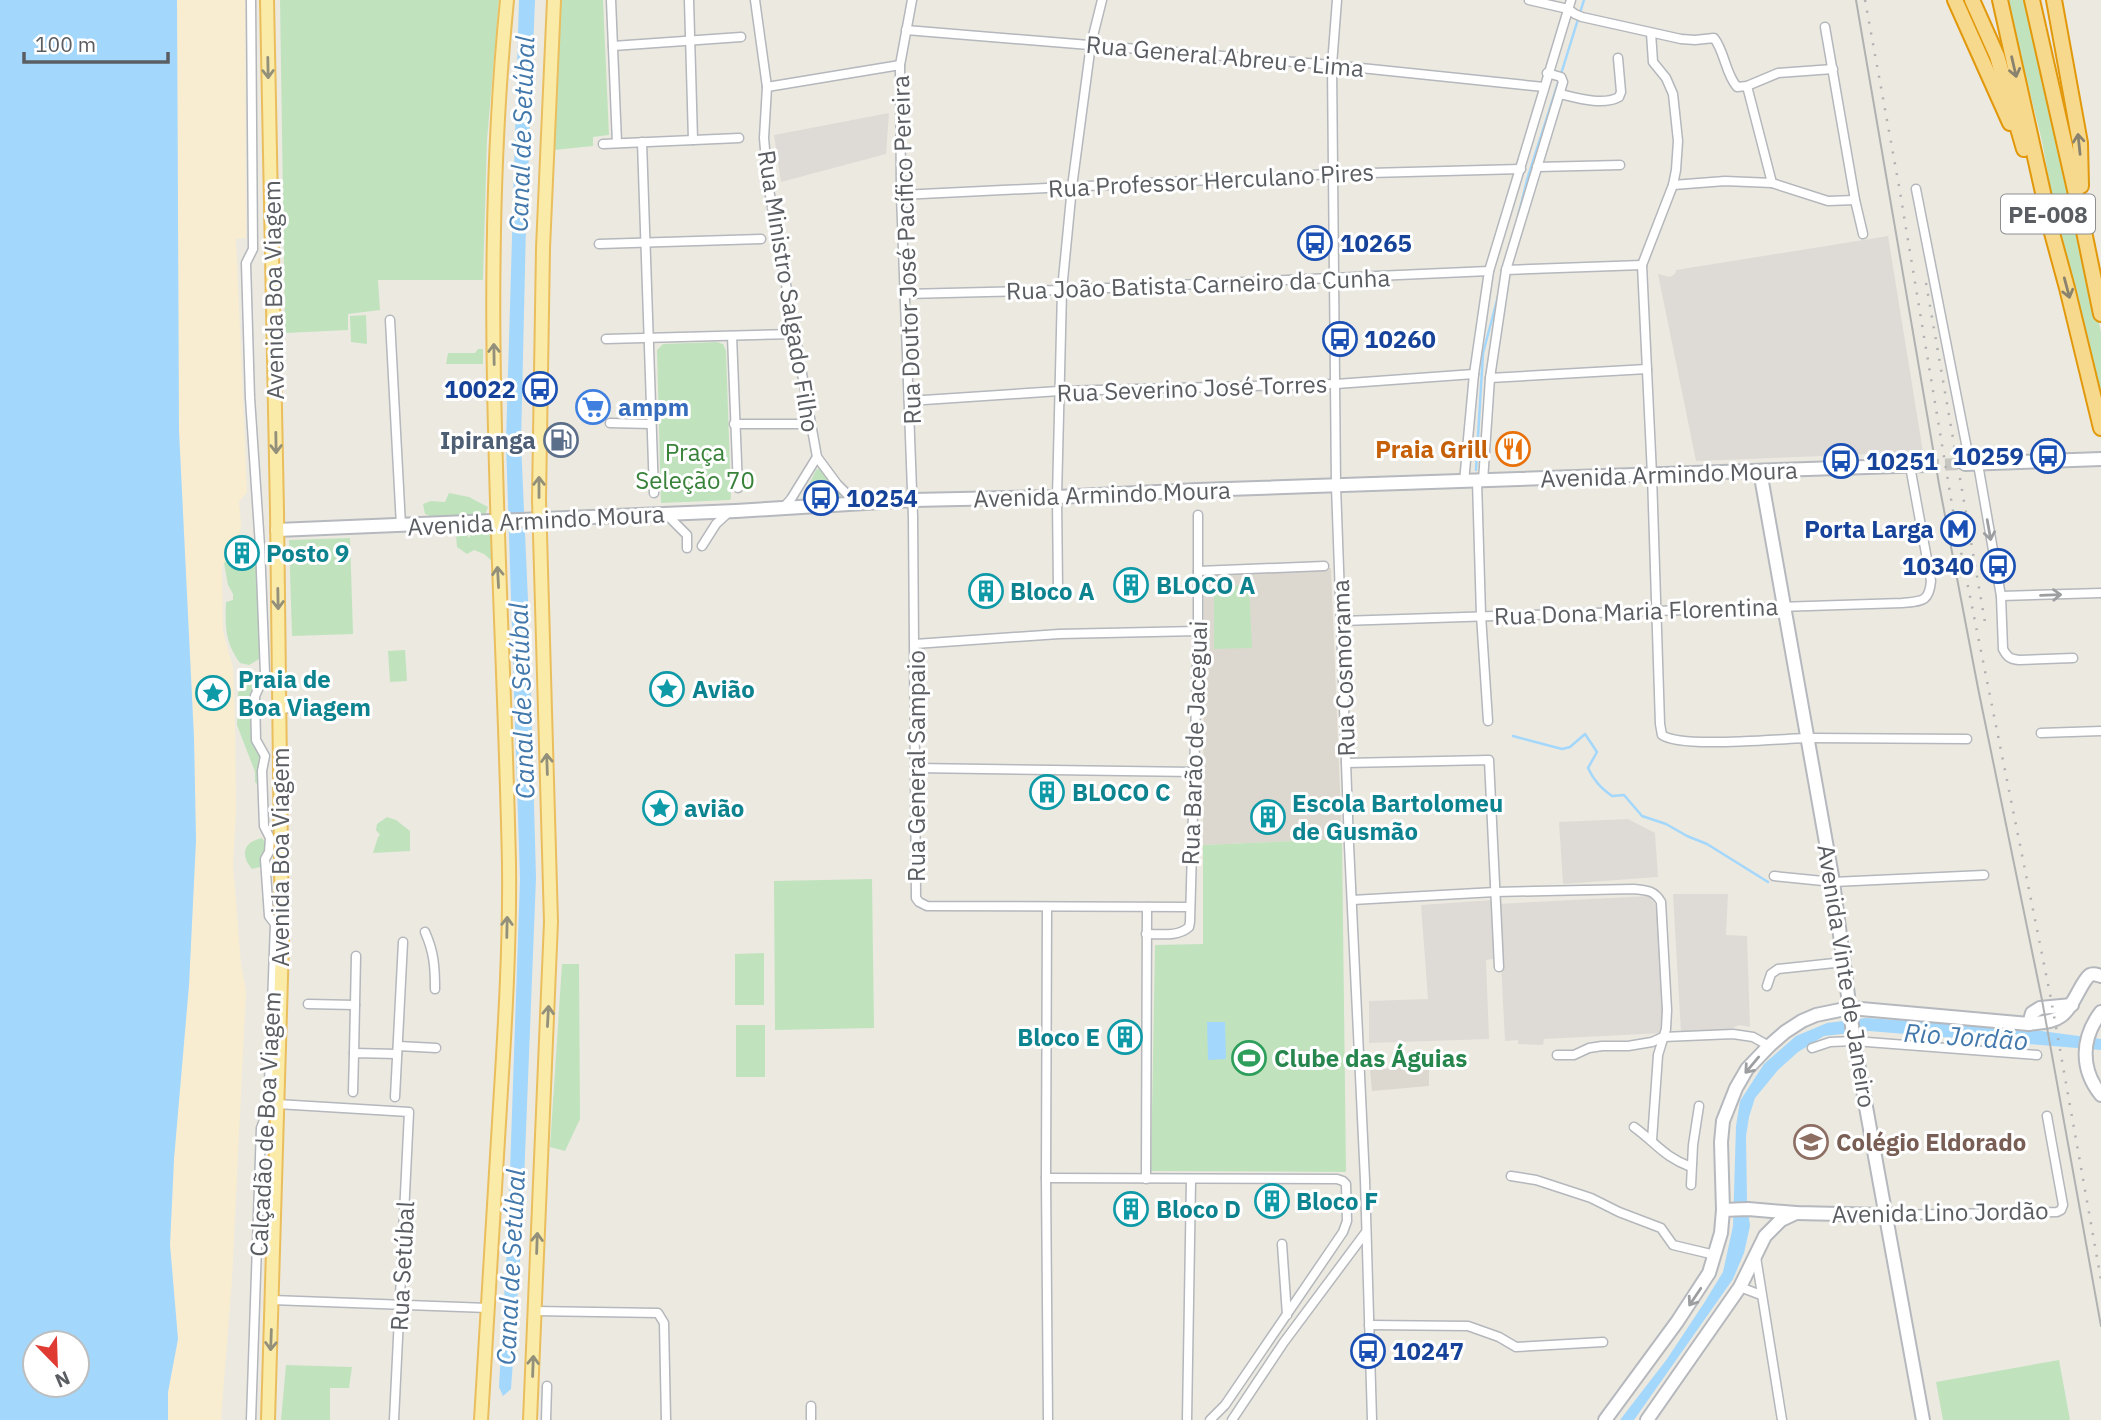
<svg xmlns="http://www.w3.org/2000/svg" width="2101" height="1420" viewBox="0 0 2101 1420" font-family="'IBM Plex Sans',sans-serif">
<rect width="100%" height="100%" fill="#ece9e1"/>
<g fill="#dedbd6">
<polygon points="889,113 886,154 781,182 774,135"/>
<polygon points="1888,236 1923,452 1696,461 1658,274 1670,277 1675,274 1676,270"/>
<polygon points="1628,819 1655,833 1658,877 1563,884 1559,822"/>
<polygon points="1673,894 1728,894 1726,935 1747,936 1750,1027 1739,1025 1726,1031 1681,1033"/>
<polygon points="1649,896 1659,910 1663,1033 1544,1039 1543,1045 1518,1044 1518,1040 1505,1041 1498,904"/>
<polygon points="1492,900 1494,959 1486,960 1489,1039 1369,1043 1369,1001 1428,999 1421,905"/>
</g>
<g fill="#dcd8cf">
<polygon points="1331,568 1342,839 1203,845 1204,573"/>
<polygon points="1429,1067 1429,1086 1372,1091 1370,1069"/>
</g>
<g fill="#c0e3be">
<polygon points="280,0 499,0 487,140 483,280 378,280 380,310 348,314 348,330 285,333"/>
<polygon points="561,0 603,0 609,135 593,137 593,146 554,150"/>
<polygon points="2007,0 2027,0 2101,332 2101,398 2051,191 2042,141"/>
<polygon points="366,315 367,344 351,342 350,316"/>
<polygon points="717,342 723,344 726,351 731,498 730,500 661,503 657,350 663,344"/>
<polygon points="478,349 483,349 483,364 446,364 448,353 475,353"/>
<polygon points="820,468 822,469 843,499 801,501 816,470"/>
<polygon points="449,493 469,497 488,507 484,518 454,519 442,516 438,519 425,514 423,504 431,501 445,502"/>
<polygon points="473,531 495,531 494,560 492,561 484,554 474,550 467,554 457,547 456,534 467,534 469,538"/>
<polygon points="350,538 353,634 292,636 289,540"/>
<path d="M249,555L256,562L260,597L261,658L249,665L240,663C225,643 225,627 226,602L233,600V594L228,585L224,563L231,557L236,556L240,559H245Z"/>
<polygon points="1249,585 1252,648 1214,649 1214,586"/>
<polygon points="405,650 407,681 390,682 388,651"/>
<polygon points="247,677 253,688 254,730 262,755 260,787 255,782 255,772 237,725 238,693"/>
<polygon points="387,817 396,820 410,831 410,851 373,853 378,837 380,835 376,830 377,824"/>
<path d="M262,838L267,845L264,866L252,869C240,855 243,842 262,838Z"/>
<polygon points="1342,839 1346,1172 1151,1171 1155,945 1203,944 1203,845"/>
<polygon points="872,879 874,1028 775,1030 774,881"/>
<polygon points="764,953 764,1005 735,1005 735,954"/>
<polygon points="562,964 579,964 580,1119 565,1151 550,1147"/>
<rect x="736" y="1025" width="29" height="52"/>
<polygon points="2059,1360 2070,1420 1943,1420 1936,1382"/>
<polygon points="286,1365 352,1367 349,1388 330,1388 330,1420 281,1420"/>
</g>
<polygon fill="#f8edd0" points="177,0 245,0 246,238 236,239 247,492 239,502 241,524 240,533 222,567 223,631 233,668 235,718 236,812 233,864 241,964 246,991 232,1279 221,1420 168,1420 168,1392 178,1339 170,1245 174,1159 189,985 196,840 194,738 179,431"/>
<g fill="#a3d7fb" fill-rule="evenodd">
<path d="M0,0H177L179,431L194,738L196,840L189,985L174,1159L170,1245L178,1339L168,1392V1420H0ZM35,1343H77V1385H35Z"/>
<polygon points="519,0 535,0 526,225 521,443 529,623 536,878 522,1231 511,1389 503,1396 499,1387 508,1230 520,879 506,442"/>
<polygon points="1866,1018 2018,1028 2101,1039 2101,1050 1869,1031 1824,1036 1798,1052 1778,1070 1755,1098 1749,1117 1746,1136 1747,1202 1750,1226 1744,1253 1733,1279 1634,1420 1620,1420 1667,1359 1704,1303 1723,1272 1733,1226 1736,1126 1740,1101 1764,1064 1796,1036 1827,1023"/>
<polygon points="1225,1022 1226,1059 1208,1060 1207,1022"/>
</g>
<g fill="none" stroke-linecap="round" stroke-linejoin="round">
<g stroke="#a3d7fb" stroke-width="2.5">
<polyline points="1561,74 1584,0"/>
<polyline points="1517,221 1527,180 1559,80"/>
<polyline points="1476,470 1483,353 1500,289"/>
<path d="M1513,736L1562,749L1570,747L1585,734L1597,752L1588,768C1594,781 1601,788 1612,796L1624,795L1642,816L1666,824L1687,836L1707,844L1768,882"/>
</g>
<polyline stroke="#c8c6c1" stroke-width="12" stroke-dasharray="12 6" stroke-linecap="butt" points="1927,465 1965,464"/>
<g stroke="#b4b7bb" stroke-width="11">
<g id="street">
<polyline points="611,0 617,143"/>
<polyline points="689,0 693,140"/>
<polyline points="755,0 767,87 764,138 768,184 817,457 837,484 856,503"/>
<polyline points="912,0 900,65 901,195 913,517 916,898 919,902 927,906 1190,907"/>
<polyline points="1337,0 1332,65 1336,486 1349,845 1365,1180 1372,1420"/>
<path d="M1529,0L1568,9L1575,14L1582,17L1681,39L1695,40L1714,38C1725,52 1725,73 1737,87L1747,86L1778,73L1833,69"/>
<polyline points="1825,27 1855,200 1863,234"/>
<polyline points="906,30 1332,65 1544,87"/>
<path d="M1651,33L1653,62L1666,78L1673,94L1678,141L1676,170L1673,185L1642,265L1652,475L1660,724L1662,735C1682,749 1783,738 1811,738C1863,738 1915,739 1967,739"/>
<polyline points="613,46 741,37"/>
<polyline points="1747,86 1772,183"/>
<polyline points="767,87 900,65"/>
<path d="M1560,94C1577,98 1603,106 1619,97L1621,92L1618,58"/>
<polyline points="642,142 654,493"/>
<polyline points="603,144 739,138"/>
<polyline points="1537,167 1620,165"/>
<polyline points="1673,185 1725,181 1772,183 1828,201 1855,200"/>
<polyline points="1916,189 1970,464"/>
<polyline points="901,195 1332,174 1521,169"/>
<polyline points="599,244 761,239"/>
<polyline points="1506,270 1642,265"/>
<polyline points="906,294 1062,290 1489,271"/>
<polyline points="390,320 401,526"/>
<polyline points="732,336 738,488"/>
<polyline points="606,339 795,334"/>
<polyline points="1490,378 1647,369"/>
<polyline points="909,401 1059,391 1336,384 1474,374"/>
<polyline points="610,423 651,424"/>
<polyline points="734,424 800,424"/>
<path d="M1978,464L2001,596L2003,649C2007,657 2010,659 2019,660L2073,658"/>
<polyline points="1477,481 1481,615 1488,721"/>
<polyline points="1483,481 1490,378 1506,270 1563,82 1561,77 1547,73"/>
<polyline points="1464,482 1474,374 1489,271 1571,0"/>
<polyline points="784,507 791,499 817,457"/>
<polyline points="666,514 687,535 687,548"/>
<polyline points="702,546 716,524 730,511"/>
<polyline points="1198,571 1324,566"/>
<polyline points="1058,589 1057,497 1062,290 1072,187 1091,44 1102,0"/>
<polyline points="2001,596 2101,593"/>
<path d="M1341,621L1902,603C1921,601 1929,603 1931,581L1910,466"/>
<polyline points="915,644 1059,634 1198,631"/>
<polyline points="279,709 303,707"/>
<polyline points="2041,733 2101,731"/>
<polyline points="1346,763 1489,760 1499,967"/>
<polyline points="915,768 1195,772"/>
<polyline points="1774,876 1833,882 1984,875"/>
<path d="M1352,900L1495,892L1634,889C1646,890 1654,890 1661,902L1667,1010L1666,1029L1658,1055L1652,1140"/>
<polyline points="1047,907 1046,1178 1048,1420"/>
<path d="M425,932C434,952 435,967 435,989"/>
<path d="M1146,934C1161,934 1178,937 1189,927L1190,922L1198,631V515"/>
<polyline points="1767,986 1771,974 1778,969 1844,962"/>
<polyline points="308,1004 355,1005"/>
<polyline points="398,1046 436,1048"/>
<polyline points="1812,1048 1830,1042 1854,1041 2037,1055"/>
<polyline points="354,1053 356,956"/>
<polyline points="1557,1055 1574,1055 1589,1048 1602,1046 1628,1046 1652,1042 1663,1037 1733,1034 1753,1037 1769,1046"/>
<polyline points="353,1092 354,1053 397,1054"/>
<polyline points="395,1097 403,942"/>
<polyline points="277,1104 409,1112 394,1420"/>
<path d="M1634,1127C1656,1143 1664,1157 1691,1167"/>
<polyline points="1511,1176 1536,1180 1591,1198 1619,1212 1661,1228 1673,1245 1715,1255"/>
<polyline points="1046,1178 1337,1179 1343,1181 1346,1184 1347,1221 1343,1232 1225,1405 1210,1420"/>
<polyline points="1146,1179 1147,907"/>
<polyline points="1691,1185 1693,1145 1699,1106"/>
<polyline points="1886,1215 2057,1212 2061,1210 2063,1205 2047,1116"/>
<polyline points="1282,1244 1287,1315"/>
<polyline points="1756,1257 1782,1420"/>
<polyline points="1740,1287 1761,1295"/>
<polyline points="272,1300 488,1308"/>
<polyline points="534,1311 658,1313 664,1323 666,1420"/>
<polyline points="1369,1325 1468,1326 1499,1337 1516,1347 1603,1342"/>
<polyline points="251,1420 261,1128 268,1110 275,924 269,916 265,859 269,852 270,838 264,826 262,771 265,756 256,740 255,696 265,674 260,546 250,398 246,263 253,249 251,0"/>
<polyline points="546,1420 547,1386"/>
<polyline points="811,1420 811,1406"/>
<polyline points="1187,1420 1191,1180"/>
<polyline points="1232,1420 1284,1342 1366,1232"/>
</g>
</g>
<g stroke="#b5b8bd" stroke-width="16">
<g id="secondary">
<polyline points="1965,464 2101,459"/>
<polyline points="1760,471 1833,882 1854,1041 1923,1420"/>
<polyline points="277,530 736,511 913,500 1057,497 1198,490 1927,465"/>
<path d="M2101,1012C2081,1038 2080,1069 2101,1095"/>
<polyline points="2029,1024 2032,1013 2040,1008 2072,1005"/>
<polyline points="1723,1210 1748,1209 1796,1213 1886,1215"/>
<path d="M1605,1420L1677,1322L1709,1273L1721,1233L1723,1210L1721,1142L1723,1121L1736,1088L1747,1069L1769,1046L1785,1032L1802,1021L1816,1015L1850,1008L2029,1024C2040,1022 2052,1023 2061,1016C2074,1007 2081,981 2090,975C2094,973 2097,975 2101,976"/>
<polyline points="1647,1420 1740,1287 1765,1236 1781,1220 1796,1213"/>
</g>
</g>
<g stroke="#eabe5c" stroke-width="16">
<g id="primary">
<polyline points="267,0 277,511 282,944 268,1420"/>
<path d="M481,1420C487,1315 494,1211 500,1106C505,1026 510,944 509,864C503,575 478,288 507,0"/>
<polyline points="530,1420 551,922 539,499 543,248 554,0"/>
</g>
</g>
<g stroke="#e2980b" stroke-width="18">
<g id="highway">
<polyline points="1955,0 2010,123"/>
<polyline points="1972,0 1997,56 2024,149"/>
<polyline points="2000,0 2052,233 2067,288 2101,428"/>
<polyline points="2032,0 2080,212 2101,314"/>
<polyline points="2054,0 2080,143 2081,186"/>
</g>
</g>
<use href="#street" stroke="#fff" stroke-width="8"/>
<use href="#secondary" stroke="#fff" stroke-width="12"/>
<use href="#primary" stroke="#fbeba8" stroke-width="12"/>
<use href="#highway" stroke="#f7d98d" stroke-width="14"/>
<polyline stroke="#b0b1b1" stroke-width="2" points="1856,0 1939,484 1978,688 2042,1000 2101,1326"/>
<g stroke="#b0b1b1" stroke-width="2.5" stroke-dasharray="2 9" stroke-linecap="butt">
<polyline points="1865,0 1899,186 1954,517 2051,999 2101,1280"/>
<polyline points="1926,283 1986,628"/>
</g>
</g>
<defs><path id="oneway-shaft" d="M-6 0H5M1.5-3L5.5 0L1.5 3" fill="none" stroke-width="1.6" stroke-linecap="round" stroke-linejoin="round" transform="scale(1.75)"/></defs>
<g stroke="#89826e">
<use href="#oneway-shaft" transform="translate(2014 67) rotate(77)"/>
<use href="#oneway-shaft" transform="translate(2079 144) rotate(-96)"/>
<use href="#oneway-shaft" transform="translate(2067 288) rotate(75)"/>
</g>
<g stroke="#928f7a">
<use href="#oneway-shaft" transform="translate(268 68) rotate(89)"/>
<use href="#oneway-shaft" transform="translate(494 354) rotate(-91)"/>
<use href="#oneway-shaft" transform="translate(276 443) rotate(89)"/>
<use href="#oneway-shaft" transform="translate(539 487) rotate(-90)"/>
<use href="#oneway-shaft" transform="translate(498 577) rotate(-93)"/>
<use href="#oneway-shaft" transform="translate(278 599) rotate(89)"/>
<use href="#oneway-shaft" transform="translate(547 764) rotate(-92)"/>
<use href="#oneway-shaft" transform="translate(507 927) rotate(-89)"/>
<use href="#oneway-shaft" transform="translate(548 1016) rotate(-87)"/>
<use href="#oneway-shaft" transform="translate(537 1243) rotate(-88)"/>
<use href="#oneway-shaft" transform="translate(271 1340) rotate(92)"/>
<use href="#oneway-shaft" transform="translate(533 1366) rotate(-88)"/>
</g>
<g stroke="#9c9ea0">
<use href="#oneway-shaft" transform="translate(1989 530) rotate(80)"/>
<use href="#oneway-shaft" transform="translate(2051 595) rotate(-2)"/>
<use href="#oneway-shaft" transform="translate(1752 1065) rotate(130)"/>
<use href="#oneway-shaft" transform="translate(1695 1297) rotate(124)"/>
</g>
<defs>
<g id="bus-ring" transform="scale(1.75)"><circle r="9.5" fill="#fff" stroke="#1a4fb4" stroke-width="1.5"/><path d="M-5-6H5V4H4V6H2V4H-2V6H-4V4H-5ZM-3.5-4V0h7V-4ZM-3.5 1.2v1.5H-2V1.2ZM2 1.2v1.5H3.5V1.2Z" fill="#1a4fb4"/></g>
<g id="supermarket-ring" transform="scale(1.75)"><circle r="9.5" fill="#fff" stroke="#3f7fe0" stroke-width="1.5"/><path d="M-6-5.5h2.5l.6 2H6L4.5 2H-2.5L-4.4-4H-6ZM-1.5 3.2a1.3 1.3 0 1 0 .1 0ZM3 3.2a1.3 1.3 0 1 0 .1 0Z" fill="#3f7fe0"/></g>
<g id="fuel-ring" transform="scale(1.75)"><circle r="9.5" fill="#fff" stroke="#5c6f8a" stroke-width="1.5"/><path d="M-5.5-6h7V0h2V4h1.3V-2.5L3-4.5l.8-.8L6-3V5H2.5V1h-1V6h-7ZM-4.2-4.7v3.2H.2V-4.7Z" fill="#5c6f8a"/></g>
<g id="restaurant-ring" transform="scale(1.75)"><circle r="9.5" fill="#fff" stroke="#e8710a" stroke-width="1.5"/><path d="M-5-6h1v4h1v-4h1v4h1v-4h1v5L-1.5 .5V6h-2V.5L-5-1ZM5-6V6H3V1.5H1.5Q1.5-4 5-6Z" fill="#e8710a"/></g>
<g id="metro-ring" transform="scale(1.75)"><circle r="9.5" fill="#fff" stroke="#1a4fb4" stroke-width="1.5"/><path d="M-5.5 5V-5H-3L0 0L3-5H5.5V5H3V-.5L0 4L-3-.5V5Z" fill="#1a4fb4"/></g>
<g id="building-ring" transform="scale(1.75)"><circle r="9.5" fill="#fff" stroke="#0f9aa8" stroke-width="1.5"/><path d="M-4-6H4V6H1V3H-1V6H-4ZM-2.5-4.3h1.7v1.8h-1.7ZM.8-4.3h1.7v1.8H.8ZM-2.5-1h1.7V.8h-1.7ZM.8-1h1.7V.8H.8Z" fill="#0f9aa8"/></g>
<g id="sight-ring" transform="scale(1.75)"><circle r="9.5" fill="#fff" stroke="#0f9aa8" stroke-width="1.5"/><path d="M0-6L1.8-2.2L6-1.7L2.9 1.2L3.7 5.4L0 3.3L-3.7 5.4L-2.9 1.2L-6-1.7L-1.8-2.2Z" fill="#0f9aa8"/></g>
<g id="stadium-ring" transform="scale(1.75)"><circle r="9.5" fill="#fff" stroke="#2e9e5b" stroke-width="1.5"/><path d="M0-5a6.5 5 0 1 0 0 10a6.5 5 0 1 0 0-10ZM-3.5-1.8h7v3.6h-7Z" fill="#2e9e5b"/></g>
<g id="school-ring" transform="scale(1.75)"><circle r="9.5" fill="#fff" stroke="#8d6e63" stroke-width="1.5"/><path d="M0-5L7-2L0 1L-7-2ZM-4 1L0 2.5L4 1V4Q0 6-4 4Z" fill="#8d6e63"/></g>
</defs>
<g fill-rule="evenodd">
<use href="#bus-ring" x="1315" y="243"/>
<use href="#bus-ring" x="1340" y="339"/>
<use href="#bus-ring" x="540" y="389"/>
<use href="#supermarket-ring" x="593" y="407"/>
<use href="#fuel-ring" x="561" y="440"/>
<use href="#restaurant-ring" x="1513" y="449"/>
<use href="#bus-ring" x="2048" y="456"/>
<use href="#bus-ring" x="1841" y="461"/>
<use href="#bus-ring" x="821" y="498"/>
<use href="#metro-ring" x="1958" y="529"/>
<use href="#building-ring" x="242" y="553"/>
<use href="#bus-ring" x="1998" y="566"/>
<use href="#building-ring" x="1131" y="585"/>
<use href="#building-ring" x="986" y="591"/>
<use href="#sight-ring" x="667" y="689"/>
<use href="#sight-ring" x="213" y="693"/>
<use href="#building-ring" x="1047" y="792"/>
<use href="#sight-ring" x="660" y="808"/>
<use href="#building-ring" x="1268" y="817"/>
<use href="#building-ring" x="1125" y="1037"/>
<use href="#stadium-ring" x="1249" y="1058"/>
<use href="#school-ring" x="1811" y="1142"/>
<use href="#building-ring" x="1272" y="1201"/>
<use href="#building-ring" x="1131" y="1209"/>
<use href="#bus-ring" x="1368" y="1351"/>
</g>
<g text-anchor="middle" dominant-baseline="central" stroke-width="6" stroke-linejoin="round" paint-order="stroke">
<rect fill="#fff" stroke="#8c8e90" stroke-width="2" x="2001" y="194.5" width="94" height="39" rx="5"/>
<g font-size="23" font-weight="bold" fill="#5a5d61">
<text x="2048" y="214">PE-008</text>
</g>
<g font-size="24" fill="#5a5d61" stroke="#fff">
<text transform="translate(1225 56) rotate(5)">Rua General Abreu e Lima</text>
<text transform="translate(1211 180) rotate(-3)">Rua Professor Herculano Pires</text>
<text transform="translate(906 250) rotate(-92)">Rua Doutor José Pacífico Pereira</text>
<text transform="translate(1198 284) rotate(-2)">Rua João Batista Carneiro da Cunha</text>
<text transform="translate(273 290) rotate(-91)">Avenida Boa Viagem</text>
<text transform="translate(789 291) rotate(81)">Rua Ministro Salgado Filho</text>
<text transform="translate(1192 388) rotate(-2)">Rua Severino José Torres</text>
<text transform="translate(1669 474) rotate(-2)">Avenida Armindo Moura</text>
<text transform="translate(1102 494) rotate(-2)">Avenida Armindo Moura</text>
<text transform="translate(536 520) rotate(-3)">Avenida Armindo Moura</text>
<text transform="translate(1636 611) rotate(-2)">Rua Dona Maria Florentina</text>
<text transform="translate(1343 668) rotate(-92)">Rua Cosmorama</text>
<text transform="translate(1194 743) rotate(-88)">Rua Barão de Jaceguai</text>
<text transform="translate(916 766) rotate(-90)">Rua General Sampaio</text>
<text transform="translate(280 857) rotate(-90)">Avenida Boa Viagem</text>
<text transform="translate(1847 976) rotate(81)">Avenida Vinte de Janeiro</text>
<text transform="translate(265 1124) rotate(-87)">Calçadão de Boa Viagem</text>
<text transform="translate(1940 1212) rotate(-1)">Avenida Lino Jordão</text>
<text transform="translate(402 1266) rotate(-87)">Rua Setúbal</text>
</g>
<g font-size="24" font-weight="bold" fill="#164399" stroke="#fff" text-anchor="start">
<text x="1340" y="243">10265</text>
<text x="1364" y="339">10260</text>
<text x="516" y="389" text-anchor="end">10022</text>
<text x="2024" y="456" text-anchor="end">10259</text>
<text x="1866" y="461">10251</text>
<text x="846" y="498">10254</text>
<text x="1934" y="529" text-anchor="end">Porta Larga</text>
<text x="1974" y="566" text-anchor="end">10340</text>
<text x="1392" y="1351">10247</text>
</g>
<g font-size="24" font-weight="bold" fill="#366cbe" stroke="#fff" text-anchor="start">
<text x="618" y="407">ampm</text>
</g>
<g font-size="24" font-weight="bold" fill="#4e5e75" stroke="#fff" text-anchor="end">
<text x="536" y="440">Ipiranga</text>
</g>
<g font-size="24" font-weight="bold" fill="#c56008" stroke="#fff" text-anchor="end">
<text x="1488" y="449">Praia Grill</text>
</g>
<g font-size="24" fill="#38823a" stroke="#fff">
<text x="695" y="452">Praça<tspan x="695" dy="28">Seleção 70</tspan></text>
</g>
<g font-size="24" font-weight="bold" fill="#0d838f" stroke="#fff" text-anchor="start">
<text x="266" y="553">Posto 9</text>
<text x="1156" y="585">BLOCO A</text>
<text x="1010" y="591">Bloco A</text>
<text x="238" y="679">Praia de<tspan x="238" dy="28">Boa Viagem</tspan></text>
<text x="692" y="689">Avião</text>
<text x="1072" y="792">BLOCO C</text>
<text x="1292" y="803">Escola Bartolomeu<tspan x="1292" dy="28">de Gusmão</tspan></text>
<text x="684" y="808">avião</text>
<text x="1100" y="1037" text-anchor="end">Bloco E</text>
<text x="1296" y="1201">Bloco F</text>
<text x="1156" y="1209">Bloco D</text>
</g>
<g font-size="24" font-weight="bold" fill="#27864d" stroke="#fff" text-anchor="start">
<text x="1274" y="1058">Clube das Águias</text>
</g>
<g font-size="24" font-weight="bold" fill="#785e54" stroke="#fff" text-anchor="start">
<text x="1836" y="1142">Colégio Eldorado</text>
</g>
<g font-size="26" font-style="italic" fill="#4278ab" stroke="#fff">
<text transform="translate(521 134) rotate(-88)">Canal de Setúbal</text>
<text transform="translate(521 701) rotate(-92)">Canal de Setúbal</text>
<text transform="translate(1966 1036) rotate(4)">Rio Jordão</text>
<text transform="translate(510 1267) rotate(-87)">Canal de Setúbal</text>
</g>
</g>
<g transform="translate(56 1364) rotate(157)"><circle r="33" fill="#ffffff" stroke="#bdbec0" stroke-width="2"/>
<path d="M0-5L12 26L0 18L-12 26Z" fill="#e03b33"/>
<text y="-10" font-size="19" font-weight="bold" text-anchor="middle" fill="#5a5d61">N</text>
</g>
<path d="M24 52v10h144v-10" fill="none" stroke="#5a5d61" stroke-width="3.5"/>
<text x="35" y="52" font-size="21" fill="#5a5d61" stroke="#ffffff" stroke-width="5" paint-order="stroke">100 m</text>
</svg>
